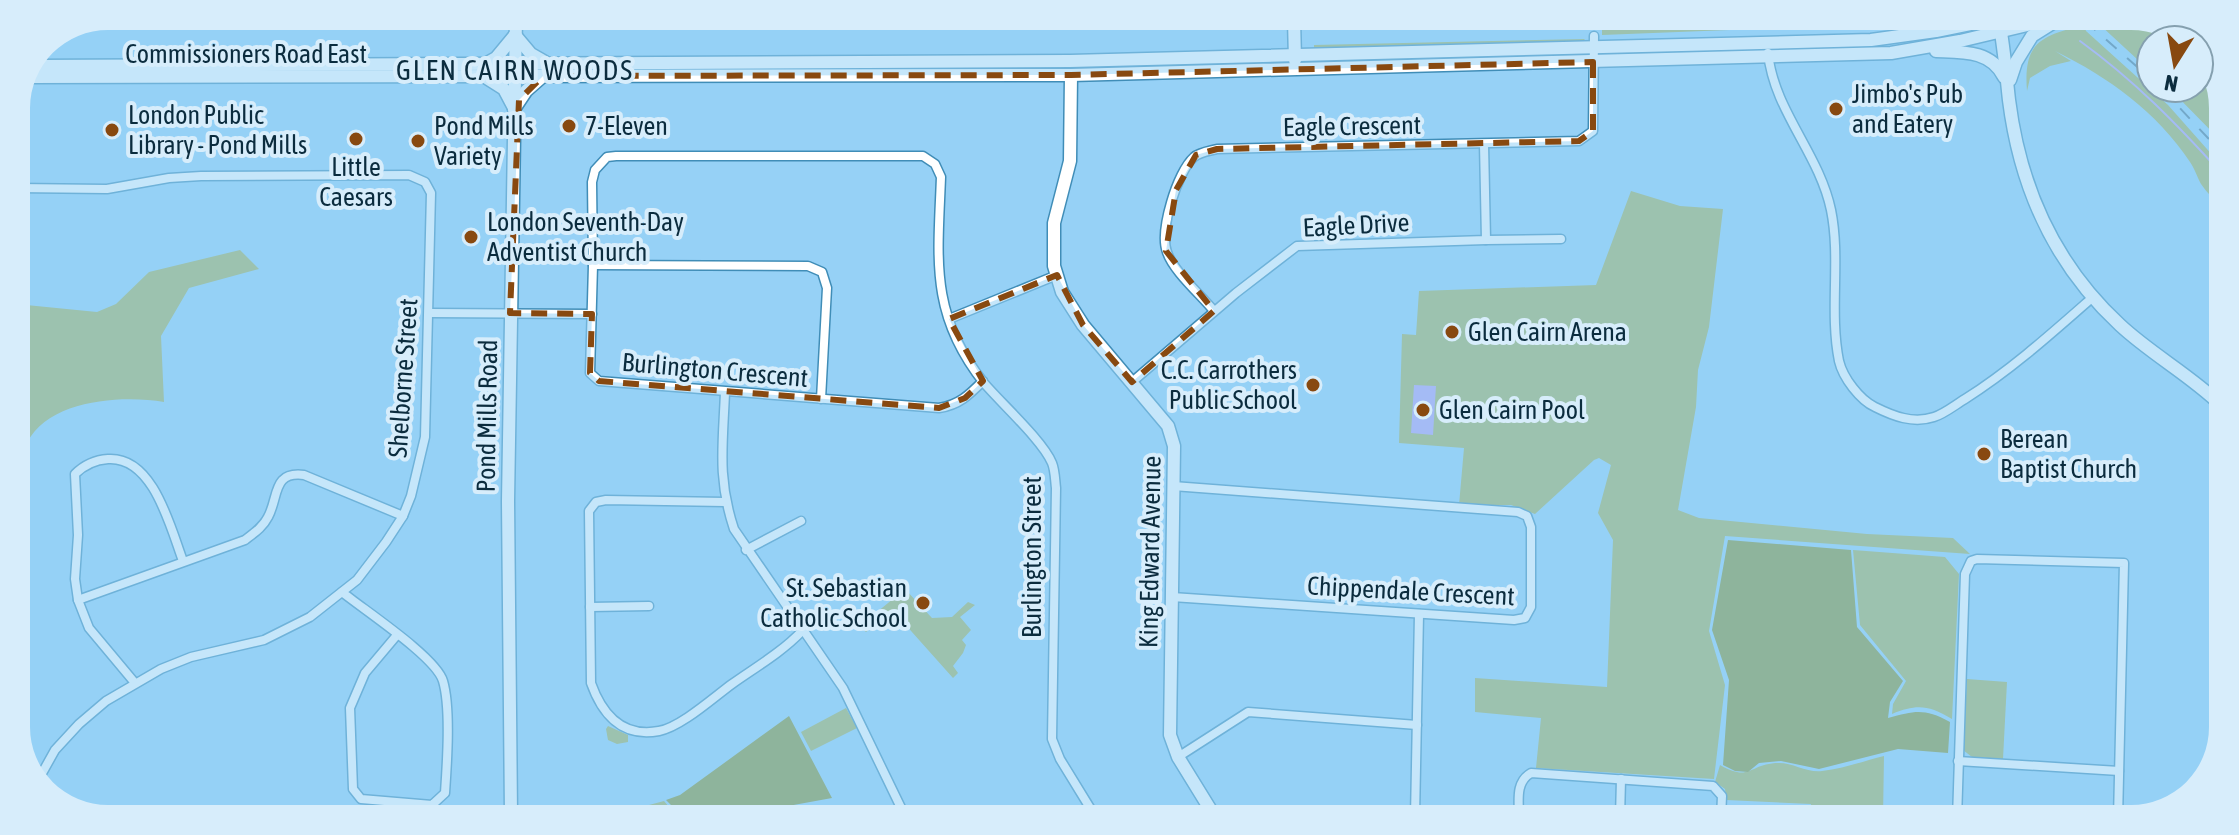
<svg xmlns="http://www.w3.org/2000/svg" width="2239" height="835" viewBox="0 0 2239 835" font-family="'Asap Condensed',sans-serif">
<rect width="100%" height="100%" fill="#96d1f6"/>
<g fill="#a4af59">
<polygon points="1602,20 1755,20 1755,29 1602,35"/>
<polygon points="2114,21 2161,21 2188,40 2151,40 2151,72 2099,24"/>
<path d="M2084,25L2086,31L2168,105L2222,166V208C2215,200 2207,193 2201,184C2197,177 2195,169 2190,162C2157,112 2108,77 2055,51L2071,61L2050,66L2030,78L2027,91C2023,42 2041,36 2084,25Z"/>
<polygon points="1585,39 1581,43 1314,49 1314,45"/>
<polygon points="2199,48 2204,51 2223,101 2222,142 2169,88 2199,88"/>
<polygon points="1631,191 1680,206 1723,209 1709,327 1698,370 1696,407 1678,510 1699,518 1867,534 1953,538 1970,554 1725,536 1709,631 1725,685 1714,779 1536,768 1541,718 1475,712 1475,678 1607,687 1613,540 1598,513 1611,465 1599,458 1594,460 1535,514 1511,505 1459,505 1464,448 1399,443 1402,334 1416,335 1419,291 1596,285"/>
<path d="M240,250L259,269L189,288L161,336L164,402C123,395 49,399 27,443C22,454 20,468 16,480V304L97,312L116,304L149,272Z"/>
<polygon points="16,510 29,647 16,673"/>
<path d="M1853,550L1945,557L1959,574L1952,719C1928,705 1917,704 1892,714L1893,704L1906,681L1860,625Z"/>
<polygon points="905,589 932,618 952,617 968,602 975,605 960,617 971,630 962,640 966,645 963,653 953,666 958,673 953,678 895,613 885,621 881,618 866,632 851,617 855,613 865,622"/>
<polygon points="1967,679 2007,682 2003,759 1972,757 1963,750"/>
<polygon points="846,708 857,728 811,751 801,732"/>
<polygon points="608,726 628,735 628,742 617,744 608,740 606,729"/>
<path d="M1884,756L1883,818H1810L1811,804L1726,800L1725,789L1715,782L1720,765C1751,783 1749,763 1779,763C1793,763 1808,773 1822,771C1842,769 1864,761 1884,756Z"/>
<polygon points="664,801 676,815 614,815 615,806 634,809"/>
</g>
<g fill="#859030">
<path d="M1728,540L1851,550L1857,627L1903,681L1890,702L1888,718C1915,711 1924,708 1950,722L1948,753L1898,749L1819,769L1781,761L1759,763L1748,772L1735,771L1723,765L1729,680L1712,630Z"/>
<polygon points="789,716 832,798 734,816 681,815 666,800 680,795"/>
</g>
<polygon fill="#b6a0f3" points="1414,385 1436,386 1433,435 1411,433"/>
<g fill="none" stroke-linecap="round" stroke-linejoin="round">
<path stroke="#b6a0f3" stroke-width="2" d="M2080,41C2135,81 2177,124 2222,174"/>
<g stroke="#408db7" stroke-width="11">
<g id="street">
<path d="M1768,53C1774,111 1819,153 1831,210C1841,259 1829,311 1839,361C1843,378 1860,400 1875,407C1893,416 1913,424 1934,417C1944,414 1955,405 1965,399C2011,370 2052,333 2093,297"/>
<polyline points="16,188 107,189 169,178 201,176 409,175 425,182 431,193 425,437 411,496 403,516 386,542 357,580 310,617 264,640 191,657 161,669 106,701 79,724 55,750 36,784"/>
<polyline points="1486,240 1561,239"/>
<polyline points="593,265 808,266 822,272 827,288 821,399"/>
<path d="M1214,311C1201,295 1173,271 1167,252C1159,231 1177,172 1194,157C1200,152 1210,151 1217,149L1579,141L1593,131L1594,36"/>
<polyline points="429,313 592,314"/>
<polyline points="949,319 1057,275"/>
<path d="M983,381C969,395 959,405 939,408L599,381L590,373L593,265L592,182L595,170L607,157L616,156H923L935,164L941,177C938,258 929,314 984,383C1001,403 1043,441 1052,463C1055,470 1055,480 1056,488L1052,739L1060,759L1095,816"/>
<polyline points="1132,382 1236,293 1297,246 1486,240 1484,144"/>
<path d="M725,392C723,444 717,478 734,529L843,688L905,816"/>
<path d="M725,502L606,500L596,502L589,511L591,683C602,714 622,738 659,731C681,727 714,697 732,684C756,667 782,652 802,631"/>
<polyline points="746,550 801,521"/>
<path d="M342,592C364,610 436,657 443,681C451,708 447,764 445,793L432,805L361,799L353,789L350,708L365,673L397,635"/>
<polyline points="1172,597 1514,620 1525,618 1531,607 1531,527 1527,516 1518,512 1173,486"/>
<path d="M78,600L245,540C254,533 263,527 268,517C279,497 272,471 304,475L403,516"/>
<polyline points="590,607 649,606"/>
<path d="M135,683L89,628L78,600L75,579L78,535L75,474C84,465 94,460 108,459C153,456 170,526 183,561"/>
<polyline points="1178,757 1248,712 1417,725"/>
<polyline points="1958,761 2119,771"/>
<polyline points="1415,817 1419,614"/>
<path d="M1519,817C1519,801 1515,782 1531,773L1713,786L1722,796L1721,818"/>
<polyline points="1620,818 1621,779"/>
<polyline points="1957,819 1965,574 1971,561 1977,559 2124,563 2118,819"/>
</g>
</g>
<g stroke="#408db7" stroke-width="15">
<g id="secondary">
<polyline points="1294,19 1295,60"/>
<path d="M1999,21C2004,47 2006,73 2009,100C2020,187 2055,265 2120,325C2151,354 2190,375 2221,405"/>
<polyline points="515,35 531,54 545,62"/>
<path d="M1936,51C1962,52 1991,50 2004,77"/>
<polyline points="487,63 496,58 515,35"/>
<polyline points="33,66 1070,61 1871,40 1936,31 1985,21"/>
<polyline points="1071,75 1070,161 1054,223 1054,266 1062,292 1083,325 1168,426 1174,446 1170,735 1178,757 1215,817"/>
<polyline points="27,77 1071,75 1891,53 1960,41 2044,21"/>
<polyline points="485,77 504,89 513,106"/>
<polyline points="2010,80 2016,62 2032,36 2056,21"/>
<polyline points="514,109 526,91 543,76"/>
<polyline points="511,815 508,501 516,17"/>
</g>
</g>
<use href="#street" stroke="#fff" stroke-width="8"/>
<use href="#secondary" stroke="#fff" stroke-width="12"/>
<g stroke="#4a7792" stroke-width="2" stroke-dasharray="14 14" stroke-linecap="butt">
<polyline points="2085,21 2151,79"/>
<polyline points="2161,88 2222,153"/>
</g>
</g>
<path d="M0 0H2239V835H0ZM1593,62V131L1579,141L1217,149L1196,155L1176,190L1166,251L1214,311L1132,382L1083,325L1057,275L949,319L983,381L965,398L939,408L599,381L590,373L592,314L510,313L519,100L543,76L1071,75Z" fill="#96d1f6" fill-opacity=".55" fill-rule="evenodd"/>
<path fill="none" stroke="#884910" stroke-width="6" stroke-dasharray="16 10" stroke-linejoin="round" d="M1593,62V131L1579,141L1217,149L1196,155L1176,190L1166,251L1214,311L1132,382L1083,325L1057,275L949,319L983,381L965,398L939,408L599,381L590,373L592,314L510,313L519,100L543,76L1071,75Z"/>
<g fill="#884910" stroke="#d7edfb" stroke-width="3">
<circle cx="1836" cy="109" r="8"/>
<circle cx="569" cy="126" r="8"/>
<circle cx="112" cy="130" r="8"/>
<circle cx="356" cy="139" r="8"/>
<circle cx="418" cy="141" r="8"/>
<circle cx="471" cy="237" r="8"/>
<circle cx="1452" cy="332" r="8"/>
<circle cx="1313" cy="385" r="8"/>
<circle cx="1423" cy="410" r="8"/>
<circle cx="1984" cy="454" r="8"/>
<circle cx="923" cy="603" r="8"/>
</g>
<g text-anchor="middle" dominant-baseline="central" stroke-width="8" stroke-linejoin="round" paint-order="stroke">
<g font-size="26" fill="#0b2c3e" stroke="#d7edfb">
<text x="246" y="54">Commissioners Road East</text>
<text transform="translate(1352 126) rotate(-1)">Eagle Crescent</text>
<text transform="translate(1356 225) rotate(-3)">Eagle Drive</text>
<text transform="translate(715 370) rotate(5)">Burlington Crescent</text>
<text transform="translate(403 378) rotate(-86)">Shelborne Street</text>
<text transform="translate(487 416) rotate(-89)">Pond Mills Road</text>
<text transform="translate(1150 552) rotate(-89)">King Edward Avenue</text>
<text transform="translate(1032 557) rotate(-90)">Burlington Street</text>
<text transform="translate(1411 591) rotate(3)">Chippendale Crescent</text>
</g>
<g font-size="26" fill="#0b2c3e" stroke="#d7edfb" text-anchor="start">
<text x="1852" y="94">Jimbo's Pub<tspan x="1852" dy="30">and Eatery</tspan></text>
<text x="128" y="115">London Public<tspan x="128" dy="30">Library - Pond Mills</tspan></text>
<text x="434" y="126">Pond Mills<tspan x="434" dy="30">Variety</tspan></text>
<text x="585" y="126">7-Eleven</text>
<text x="356" y="167" text-anchor="middle">Little<tspan x="356" dy="30">Caesars</tspan></text>
<text x="487" y="222">London Seventh-Day<tspan x="487" dy="30">Adventist Church</tspan></text>
<text x="1468" y="332">Glen Cairn Arena</text>
<text x="1297" y="370" text-anchor="end">C.C. Carrothers<tspan x="1297" dy="30">Public School</tspan></text>
<text x="1439" y="410">Glen Cairn Pool</text>
<text x="2000" y="439">Berean<tspan x="2000" dy="30">Baptist Church</tspan></text>
<text x="907" y="588" text-anchor="end">St. Sebastian<tspan x="907" dy="30">Catholic School</tspan></text>
</g>
<g font-size="28" letter-spacing="2" fill="#0b2c3e" stroke="#d7edfb">
<text x="515" y="70">GLEN CAIRN WOODS</text>
</g>
</g>
<path d="M0 0H2239V835H0ZM108 30H2131A78 78 0 0 1 2209 108V727A78 78 0 0 1 2131 805H108A78 78 0 0 1 30 727V108A78 78 0 0 1 108 30Z" fill="#d7edfb" fill-rule="evenodd"/>
<g transform="translate(2175 64) rotate(191)"><circle r="38" fill="#d7edfb" stroke="#85a0af" stroke-width="2"/>
<path d="M0-6L14 30L0 20L-14 30Z" fill="#884910"/>
<text y="-12" font-size="22" font-weight="bold" text-anchor="middle" fill="#0b2c3e">N</text>
</g>
</svg>
